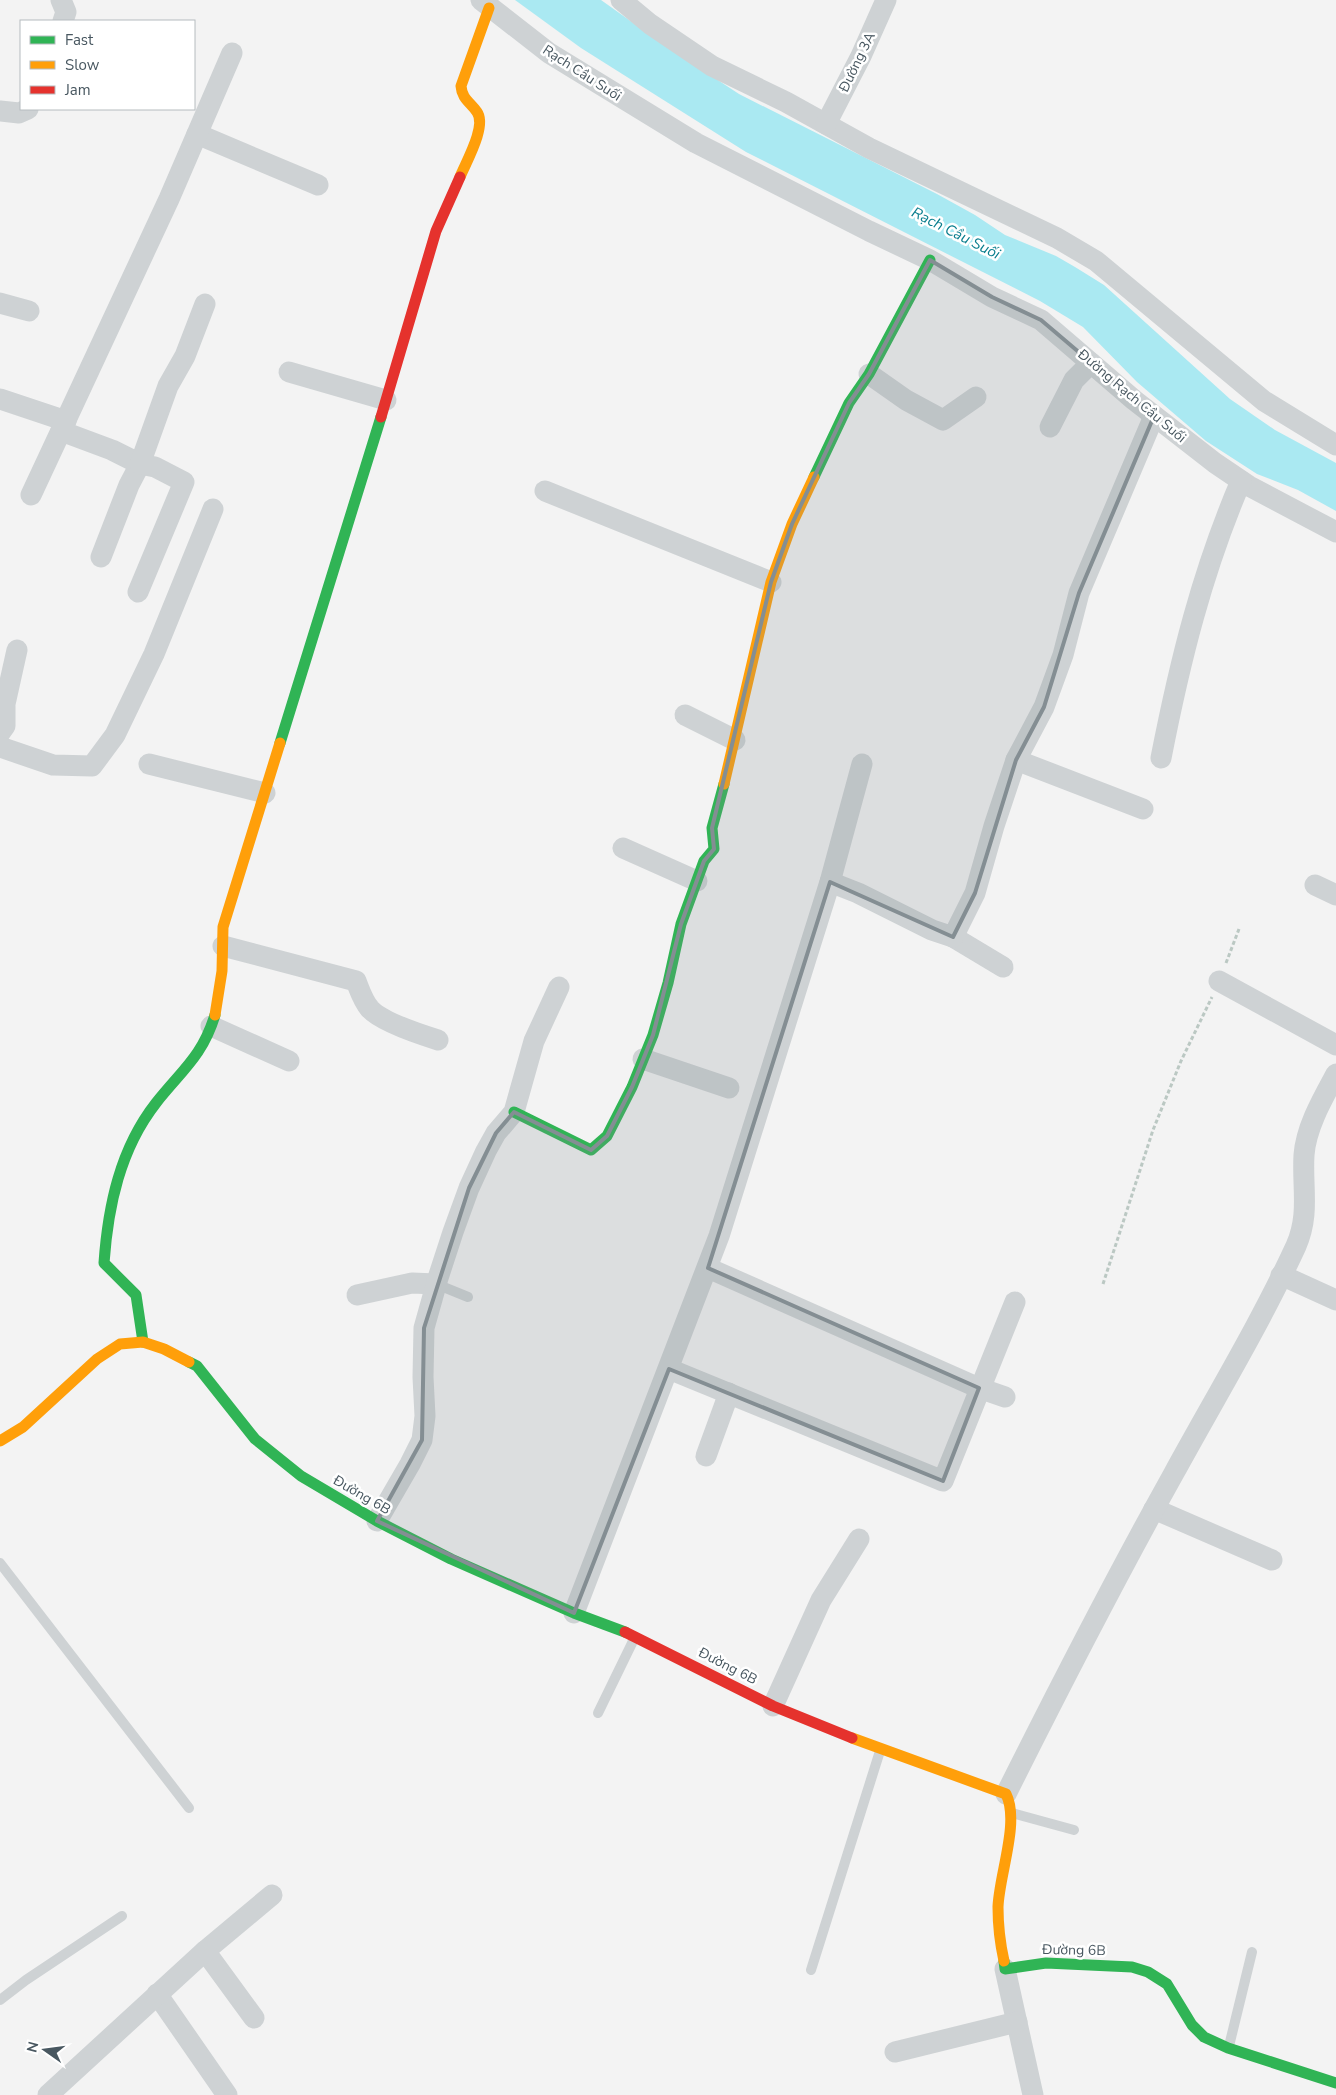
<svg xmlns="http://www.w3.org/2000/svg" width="1336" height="2095" viewBox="0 0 1336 2095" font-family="'Nunito Sans',sans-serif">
<rect width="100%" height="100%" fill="#f3f3f3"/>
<polygon fill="#aae9f2" points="515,0 601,0 660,42 739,94 937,194 975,215 1005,235 1056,256 1075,267 1104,285 1230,399 1275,430 1336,463 1336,511 1298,490 1257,474 1206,441 1137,382 1083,327 1040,301 746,152 581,48"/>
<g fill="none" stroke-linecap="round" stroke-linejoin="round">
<g stroke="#bbc8c3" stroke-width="3" stroke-dasharray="4 2.5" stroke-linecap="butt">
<polyline points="1226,963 1239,929"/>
<polyline points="1103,1284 1153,1130 1181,1061 1212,997"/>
</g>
<g stroke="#ced2d4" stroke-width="10">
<polyline points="436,1284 468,1297"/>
<polyline points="0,1563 189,1808"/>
<polyline points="598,1713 635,1637"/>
<polyline points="1012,1813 1074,1830"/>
<polyline points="811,1970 880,1751"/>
<polyline points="0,2000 26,1980 122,1916"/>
<polyline points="1229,2046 1252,1952"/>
</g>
<g stroke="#ced2d4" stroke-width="21">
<polyline points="61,0 66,12 63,21"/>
<polyline points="481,0 549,53 696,143 869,231 930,260 992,297 1041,320 1134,400 1215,463 1249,486 1336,532"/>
<polyline points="621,0 650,24 712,66 786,102 869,148 1057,238 1096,261 1264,401 1336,445"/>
<polyline points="0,111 19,113 28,109"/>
<polyline points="826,124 861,56 886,0"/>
<polyline points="197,134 318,185"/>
<polyline points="0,303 29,311"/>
<polyline points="289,372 386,400"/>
<polyline points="869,374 906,400 943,420 976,397"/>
<polyline points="0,399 66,421"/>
<polyline points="1050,427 1074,380 1091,363"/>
<polyline points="61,431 112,450 140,464 129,485 101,557"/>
<polyline points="545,491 771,582"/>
<polyline points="31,495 169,199 232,53"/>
<polyline points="138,592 184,482 155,467 140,464 168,386 185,356 205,304"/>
<polyline points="685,715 735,740"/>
<polyline points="0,733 5,726 5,704 17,650"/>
<polyline points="0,747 53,765 92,766 115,735 154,654 213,509"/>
<path d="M1161,758C1180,661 1202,572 1241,481"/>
<polyline points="1016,760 1143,809"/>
<polyline points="149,764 265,793"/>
<polyline points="623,848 697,881"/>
<polyline points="830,882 858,893 932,930 953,937 1003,967"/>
<polyline points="1315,885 1336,895"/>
<polyline points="953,937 975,893 994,826 1016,760 1044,707 1063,655 1079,593 1154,416"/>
<path d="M223,946L356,981C360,991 363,1001 370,1009C382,1022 422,1035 438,1040"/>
<polyline points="1219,981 1336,1045"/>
<polyline points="211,1026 289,1061"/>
<polyline points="643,1059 729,1088"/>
<polyline points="708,1268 979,1388 1005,1397"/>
<polyline points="1281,1275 1336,1300"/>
<polyline points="357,1295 412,1283 436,1284"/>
<polyline points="669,1369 943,1481 1015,1302"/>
<polyline points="706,1456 729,1393"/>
<polyline points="1154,1509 1272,1560"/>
<polyline points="377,1521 410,1464 422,1440 425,1416 423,1377 424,1328 438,1278 453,1232 469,1188 486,1151 496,1133 514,1112 534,1041 559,987"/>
<polyline points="574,1613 719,1236 830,882 862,764"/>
<polyline points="773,1706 821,1600 859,1539"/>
<path d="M1006,1794C1060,1686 1115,1579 1174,1473C1215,1398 1260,1324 1296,1246C1310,1214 1302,1188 1304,1155C1306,1127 1323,1098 1336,1074"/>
<polyline points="205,1951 254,2018"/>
<polyline points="1005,1969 1033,2095"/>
<polyline points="157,1994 227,2095"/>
<polyline points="895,2052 1017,2022"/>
<polyline points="48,2095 205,1951 272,1895"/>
</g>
<g stroke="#30b455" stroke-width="11">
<polyline points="814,477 849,403 869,374 930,260"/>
<polyline points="280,743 381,417"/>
<polyline points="514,1112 591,1150 607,1136 632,1087 653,1035 668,983 681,924 704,861 714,849 712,828 724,784"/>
<path d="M143,1342L136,1295L104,1263C108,1206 120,1149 156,1103C182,1070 202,1057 215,1015"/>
<polyline points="189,1362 197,1366 255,1439 301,1476 377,1521 451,1559 574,1613 625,1632"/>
<polyline points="1004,1961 1005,1969 1046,1963 1132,1967 1148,1972 1167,1984 1192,2025 1204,2037 1228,2048 1336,2083"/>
</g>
<g stroke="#ff9f0a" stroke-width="11">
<path d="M460,177C466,162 487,126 477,112C470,102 462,99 461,86L489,8"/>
<polyline points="724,784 771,582 792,524 814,477"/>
<polyline points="215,1015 222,971 223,927 280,743"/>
<polyline points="0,1441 23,1427 97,1359 120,1344 143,1342 164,1349 189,1362"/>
<path d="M852,1738L1006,1794C1020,1822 999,1875 998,1907C998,1926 1000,1943 1004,1961"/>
</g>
<g stroke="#e5322d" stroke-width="11">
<polyline points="381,417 436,231 460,177"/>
<polyline points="625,1632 773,1706 852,1738"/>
</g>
</g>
<path fill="#848e93" fill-opacity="0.2" stroke="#848e93" stroke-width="4" stroke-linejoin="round" d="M930,260L992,297L1041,320L1154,416L1079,593L1044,707L1016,760L975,893L953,937L830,882L708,1268L979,1388L943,1481L669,1369L574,1613L377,1521L422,1440L424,1328L469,1188L496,1133L514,1112L591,1150L607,1136L632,1087L653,1035L681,924L704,861L714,849L712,828L771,582L792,524L849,403L869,374Z"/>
<g text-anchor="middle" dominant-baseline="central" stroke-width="5" stroke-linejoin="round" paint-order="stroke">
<g font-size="14" fill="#485760" stroke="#fff">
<text transform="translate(857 62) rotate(-64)">Đường 3A</text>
<text transform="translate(582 73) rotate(33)">Rạch Cầu Suối</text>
<text transform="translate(1132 396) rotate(40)">Đường Rạch Cầu Suối</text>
<text transform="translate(362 1495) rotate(30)">Đường 6B</text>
<text transform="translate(728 1666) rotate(27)">Đường 6B</text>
<text transform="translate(1074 1950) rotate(1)">Đường 6B</text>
</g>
<g font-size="15" font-style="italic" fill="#087d8d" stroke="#fff">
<text transform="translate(956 233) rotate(27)">Rạch Cầu Suối</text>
</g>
</g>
<rect x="20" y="20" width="175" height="90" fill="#ffffff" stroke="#b6bcbf"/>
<rect x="30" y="36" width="25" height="8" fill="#30b455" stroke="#b6bcbf"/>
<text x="65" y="45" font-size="15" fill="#485760">Fast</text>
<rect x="30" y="61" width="25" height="8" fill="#ff9f0a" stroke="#b6bcbf"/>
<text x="65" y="70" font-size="15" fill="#485760">Slow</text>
<rect x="30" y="86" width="25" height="8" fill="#e5322d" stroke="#b6bcbf"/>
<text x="65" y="95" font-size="15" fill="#485760">Jam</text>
<g transform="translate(45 2050) rotate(284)" stroke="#ffffff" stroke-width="4" paint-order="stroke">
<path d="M0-4L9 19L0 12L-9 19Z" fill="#485760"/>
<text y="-8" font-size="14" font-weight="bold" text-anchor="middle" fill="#485760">N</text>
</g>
</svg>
